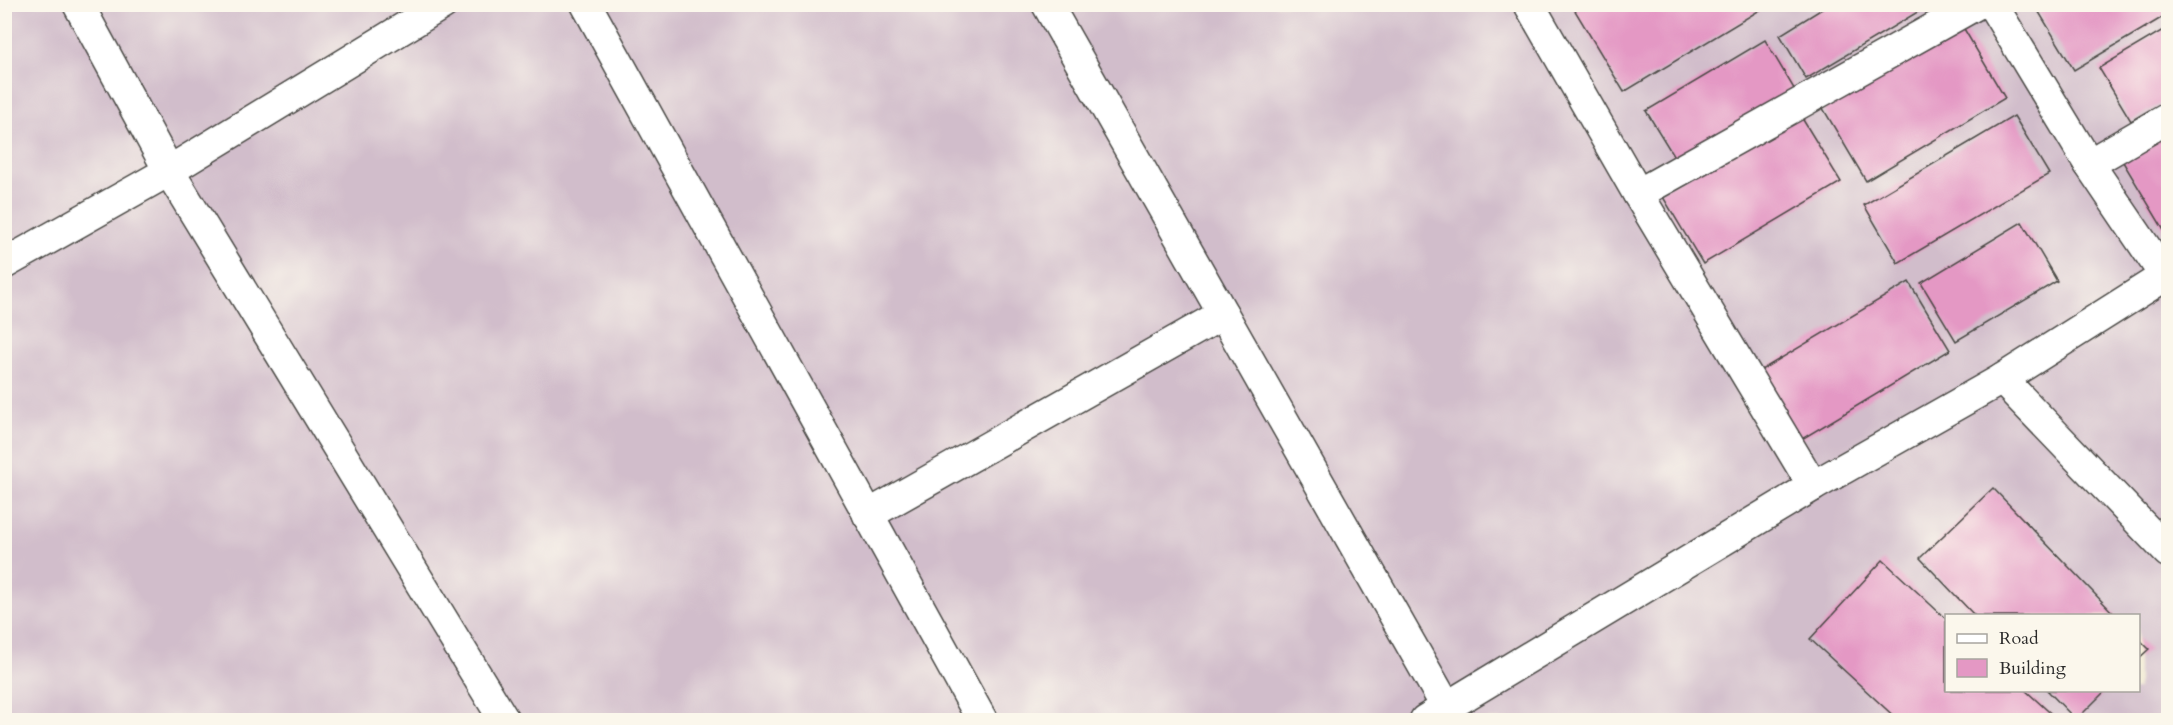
<svg xmlns="http://www.w3.org/2000/svg" width="2173" height="725" viewBox="0 0 2173 725" font-family="Cardo,serif">
<rect width="100%" height="100%" fill="#fbf7ec"/>
<filter id="ink" filterUnits="userSpaceOnUse"><feTurbulence type="fractalNoise" baseFrequency=".0167" numOctaves="2"/><feDisplacementMap in="SourceGraphic" scale="12" xChannelSelector="R" yChannelSelector="G"/><feConvolveMatrix kernelMatrix="1 2 1 2 8 2 1 2 1" color-interpolation-filters="sRGB"/></filter>
<filter id="wash" filterUnits="userSpaceOnUse"><feTurbulence type="fractalNoise" baseFrequency=".008" numOctaves="4" result="noise"/><feDisplacementMap in="SourceGraphic" scale="24" xChannelSelector="R" yChannelSelector="G"/><feGaussianBlur stdDeviation="1.35" result="paint"/><feColorMatrix in="noise" values="0 0 0 0 0 0 0 0 0 0 0 0 0 0 0 0 0 1.4 0 .05"/><feComposite in="paint" operator="in"/></filter>
<g filter="url(#wash)">
<rect width="100%" height="100%" fill="#f2ebd3"/>
<path fill="#d1bdcb" fill-rule="evenodd" d="M4,5H2168V706L2159,720H5ZM1946,616H2138V690H1946Z"/>
<g id="blocks">
<g fill="#e498c4">
<polygon points="1571,4 1770,4 1624,92"/>
<polygon points="1830,4 1931,4 1806,79 1780,35"/>
<polygon points="2034,4 2168,4 2168,14 2074,70"/>
<polygon points="1960,22 2005,98 1866,181 1821,105"/>
<polygon points="2168,27 2168,99 2131,121 2099,68"/>
<polygon points="1765,40 1796,92 1678,163 1646,111"/>
<polygon points="1797,110 1841,182 1703,264 1660,192"/>
<polygon points="2014,116 2049,174 1898,263 1864,205"/>
<polygon points="2168,128 2168,237 2120,157"/>
<polygon points="2022,222 2057,281 1956,341 1921,283"/>
<polygon points="1909,282 1950,350 1797,442 1756,373"/>
<polygon points="1993,488 2116,616 1975,616 1920,558"/>
<polygon points="1883,560 1946,619 1946,690 2025,690 2058,720 1898,720 1810,639"/>
<polygon points="2138,638 2149,649 2138,659"/>
<polygon points="2047,690 2106,690 2076,720"/>
</g>
</g>
</g>
<g filter="url(#ink)">
<use href="#blocks" fill-opacity="0" stroke="#494844" stroke-width="1.5"/>
<g fill="none" stroke-linecap="round" stroke-linejoin="round">
<g stroke="#494844" stroke-width="33">
<g id="minor">
<polyline points="78,4 169,171 504,720"/>
<polyline points="586,4 982,720"/>
<polyline points="1047,4 1447,708"/>
<polyline points="1529,4 1638,194 1813,486"/>
<polyline points="1992,4 2089,164 2165,276"/>
<polyline points="2089,164 2168,118"/>
<polyline points="1638,194 1977,4"/>
<polyline points="4,264 169,171 443,4"/>
<polyline points="2002,379 2168,552"/>
<polyline points="868,515 1223,314"/>
<polyline points="1425,720 1813,486 2002,379 2168,274"/>
</g>
</g>
<use href="#minor" stroke="#fff" stroke-width="30"/>
</g>
</g>
<rect width="2173" height="725" fill="none" stroke="#fbf7ec" stroke-width="24"/>
<rect x="1945" y="614" width="195" height="78" fill="#fbf7ec" stroke="#a8a59f" stroke-width="1.5"/>
<rect x="1957" y="634" width="30" height="9" fill="#ffffff" stroke="#a8a59f" stroke-width="1.5"/>
<text x="1999" y="644" font-size="18" fill="#2b2b2b">Road</text>
<rect x="1957" y="659" width="30" height="18" fill="#e498c4" stroke="#a8a59f" stroke-width="1.5"/>
<text x="1999" y="674" font-size="18" fill="#2b2b2b">Building</text>
</svg>
